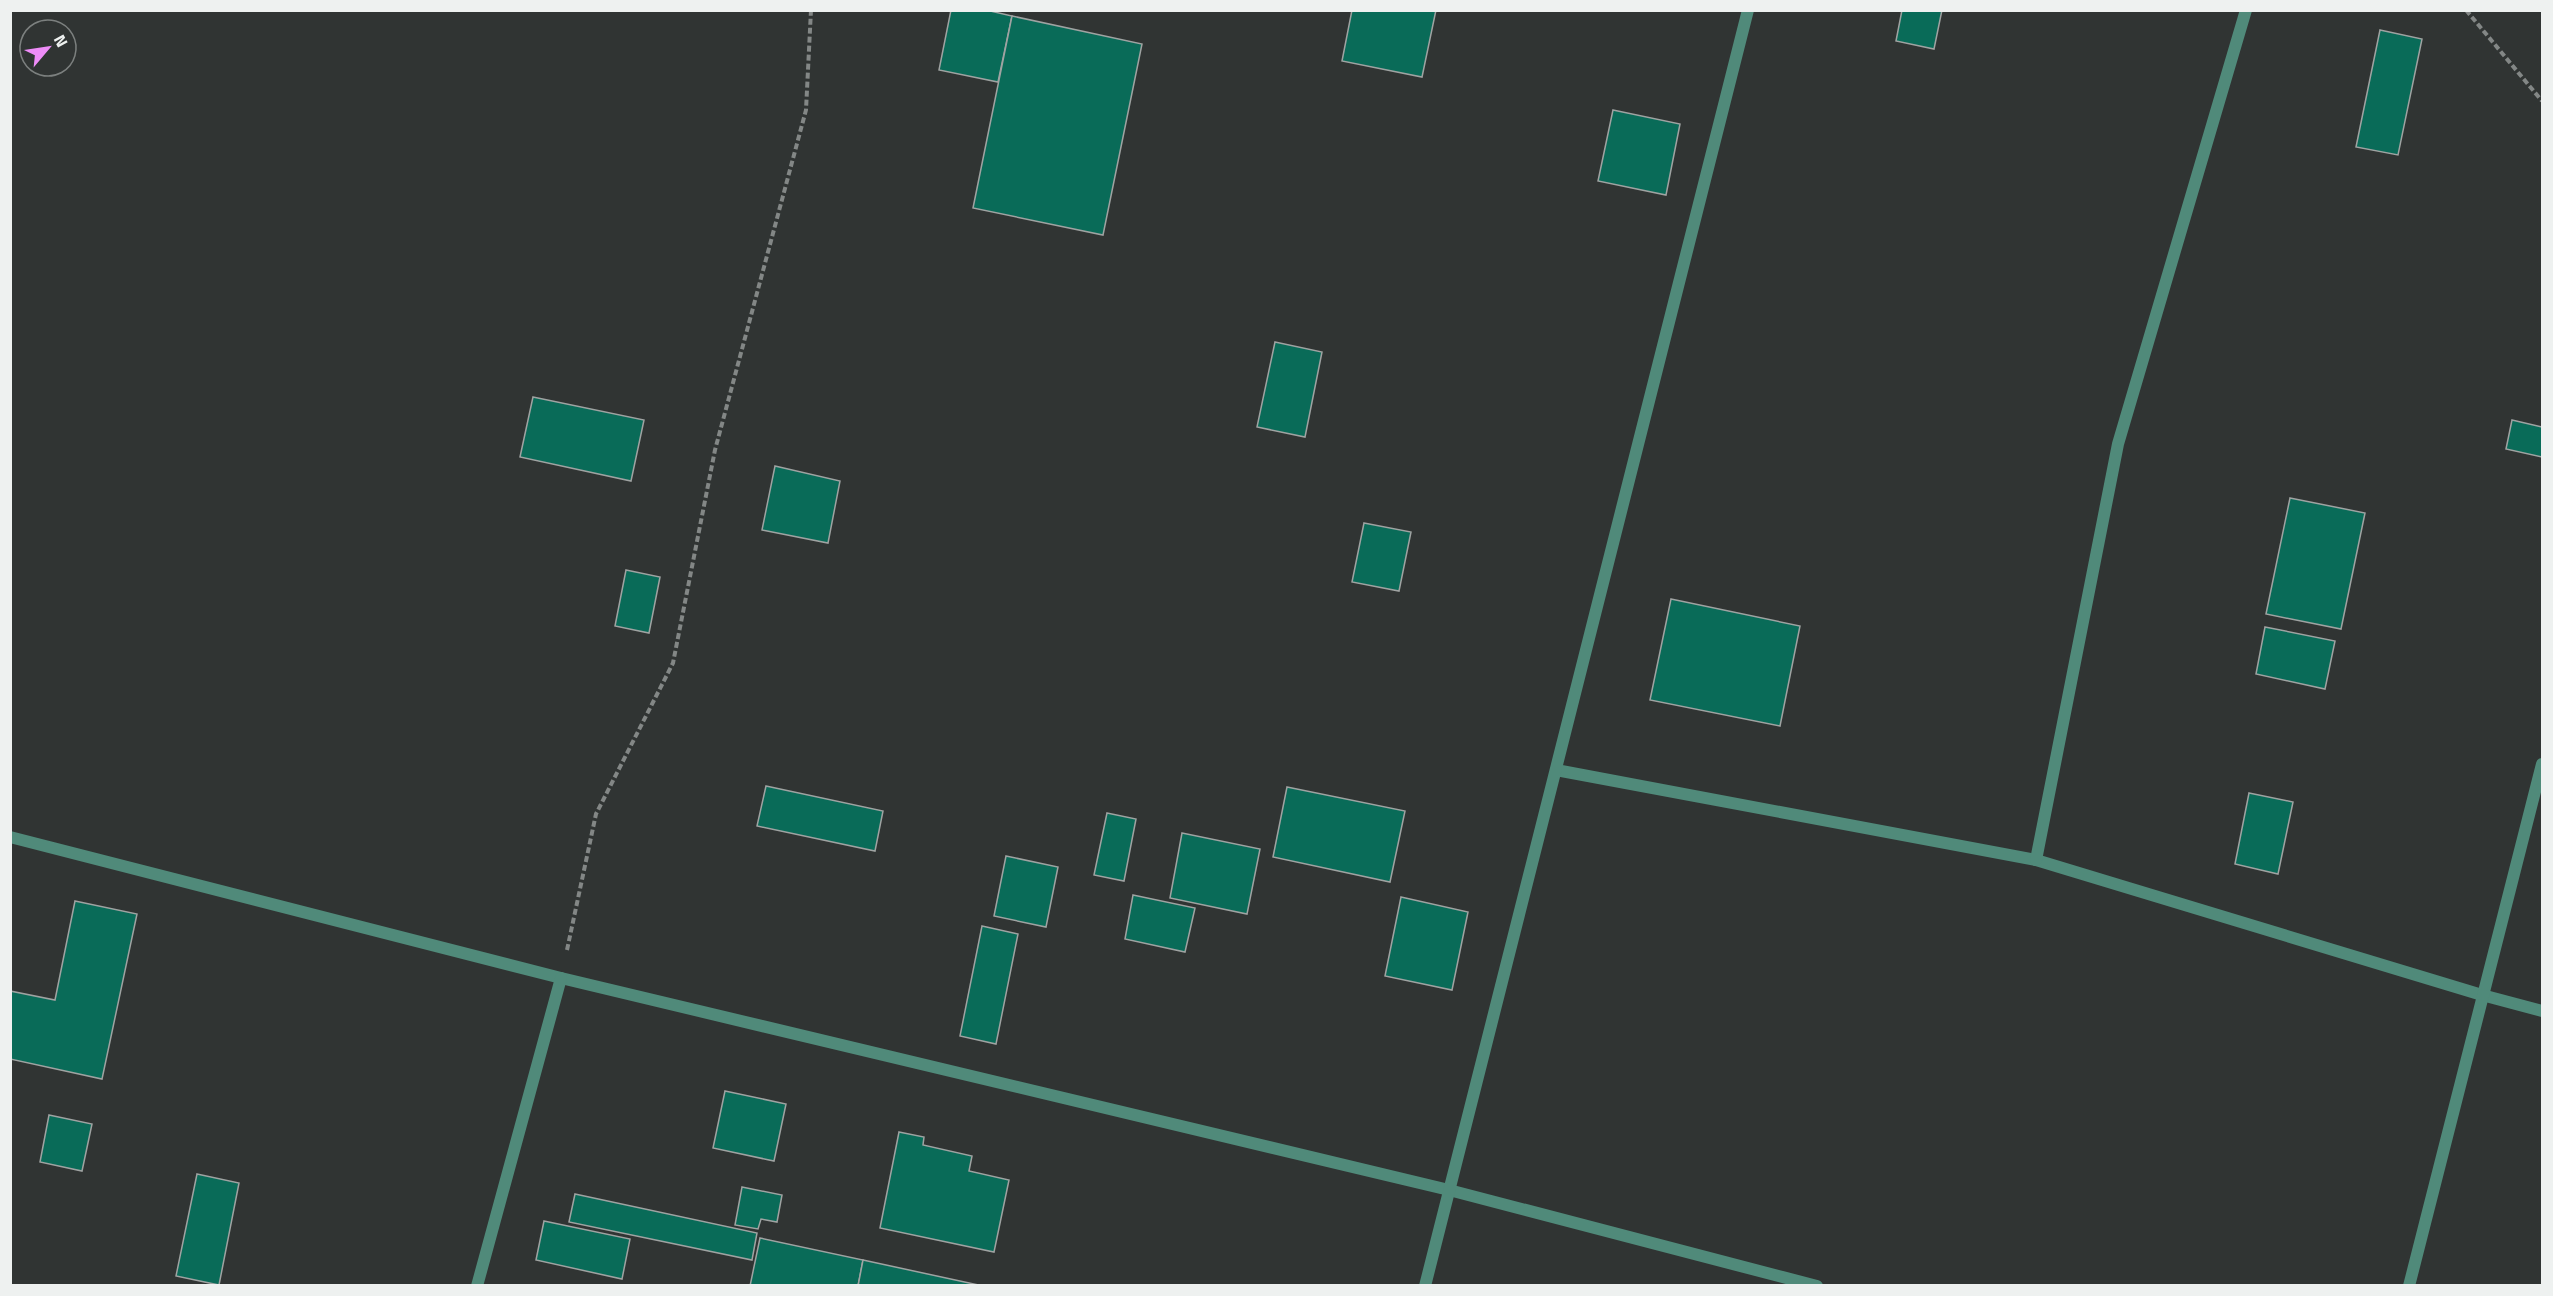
<svg xmlns="http://www.w3.org/2000/svg" width="2553" height="1296" viewBox="0 0 2553 1296" font-family="'Titillium Web',sans-serif">
<rect width="100%" height="100%" fill="#303433"/>
<g fill="#096b58" stroke="#9fa3a2" stroke-width="1.5">
<polygon points="951,10 986,10 1012,16 998,82 939,70"/>
<polygon points="1352,10 1436,10 1422,77 1342,61"/>
<polygon points="1902,10 1942,10 1934,49 1896,41"/>
<polygon points="1012,16 1142,44 1103,235 973,208"/>
<polygon points="2380,30 2422,39 2398,155 2356,147"/>
<polygon points="1613,110 1680,124 1666,195 1598,181"/>
<polygon points="1275,342 1322,352 1305,437 1257,427"/>
<polygon points="533,397 644,420 631,481 520,457"/>
<polygon points="2512,420 2542,427 2542,457 2506,449"/>
<polygon points="775,466 840,481 828,543 762,530"/>
<polygon points="2290,498 2365,513 2341,629 2266,614"/>
<polygon points="1364,523 1411,532 1399,591 1352,582"/>
<polygon points="626,570 660,577 649,633 615,626"/>
<polygon points="1671,599 1800,626 1780,726 1650,700"/>
<polygon points="2265,627 2335,641 2325,689 2256,674"/>
<polygon points="766,786 883,811 875,851 757,826"/>
<polygon points="1287,787 1405,811 1390,882 1273,857"/>
<polygon points="2249,793 2293,802 2278,874 2235,864"/>
<polygon points="1107,813 1136,819 1124,881 1094,875"/>
<polygon points="1182,833 1260,849 1247,914 1170,898"/>
<polygon points="1006,856 1058,867 1046,927 994,916"/>
<polygon points="1133,895 1195,908 1185,952 1125,939"/>
<polygon points="1401,897 1468,912 1452,990 1385,976"/>
<polygon points="75,901 137,914 102,1079 10,1059 10,991 55,1000"/>
<polygon points="982,926 1018,934 996,1044 960,1036"/>
<polygon points="725,1091 786,1104 774,1161 713,1148"/>
<polygon points="49,1115 92,1124 82,1171 40,1162"/>
<polygon points="899,1132 924,1137 923,1145 972,1156 969,1171 1009,1180 994,1252 880,1228"/>
<polygon points="197,1174 239,1183 219,1285 176,1276"/>
<polygon points="742,1187 782,1195 777,1222 761,1219 758,1229 735,1225"/>
<polygon points="575,1194 757,1233 752,1260 569,1222"/>
<polygon points="544,1221 630,1239 622,1279 536,1260"/>
<polygon points="760,1238 863,1260 858,1286 750,1286"/>
<polygon points="863,1260 983,1286 858,1286"/>
</g>
<g fill="none" stroke-linecap="round" stroke-linejoin="round">
<g stroke="#838786" stroke-width="4" stroke-dasharray="6 3" stroke-linecap="butt">
<polyline points="2466,10 2542,101"/>
<polyline points="567,950 596,814 673,663 715,450 806,110 811,10"/>
</g>
<g stroke="#508a7a" stroke-width="12">
<polyline points="1556,770 2036,860 2482,995 2542,1011"/>
<polyline points="10,837 561,978 1449,1190 1817,1286"/>
<polyline points="2036,860 2118,444 2246,10"/>
<polyline points="477,1286 561,978"/>
<polyline points="1425,1286 1748,10"/>
<polyline points="2409,1286 2542,764"/>
</g>
</g>
<rect width="2553" height="1296" fill="none" stroke="#eef1f0" stroke-width="24"/>
<g transform="translate(48 48) rotate(61)"><circle r="28" fill="#303433" stroke="#7c807f" stroke-width="1.5"/>
<path d="M0-4.5L10 22L0 15L-10 22Z" fill="#ee8cf8"/>
<text y="-9" font-size="16" font-weight="bold" text-anchor="middle" fill="#eef1f0">N</text>
</g>
</svg>
